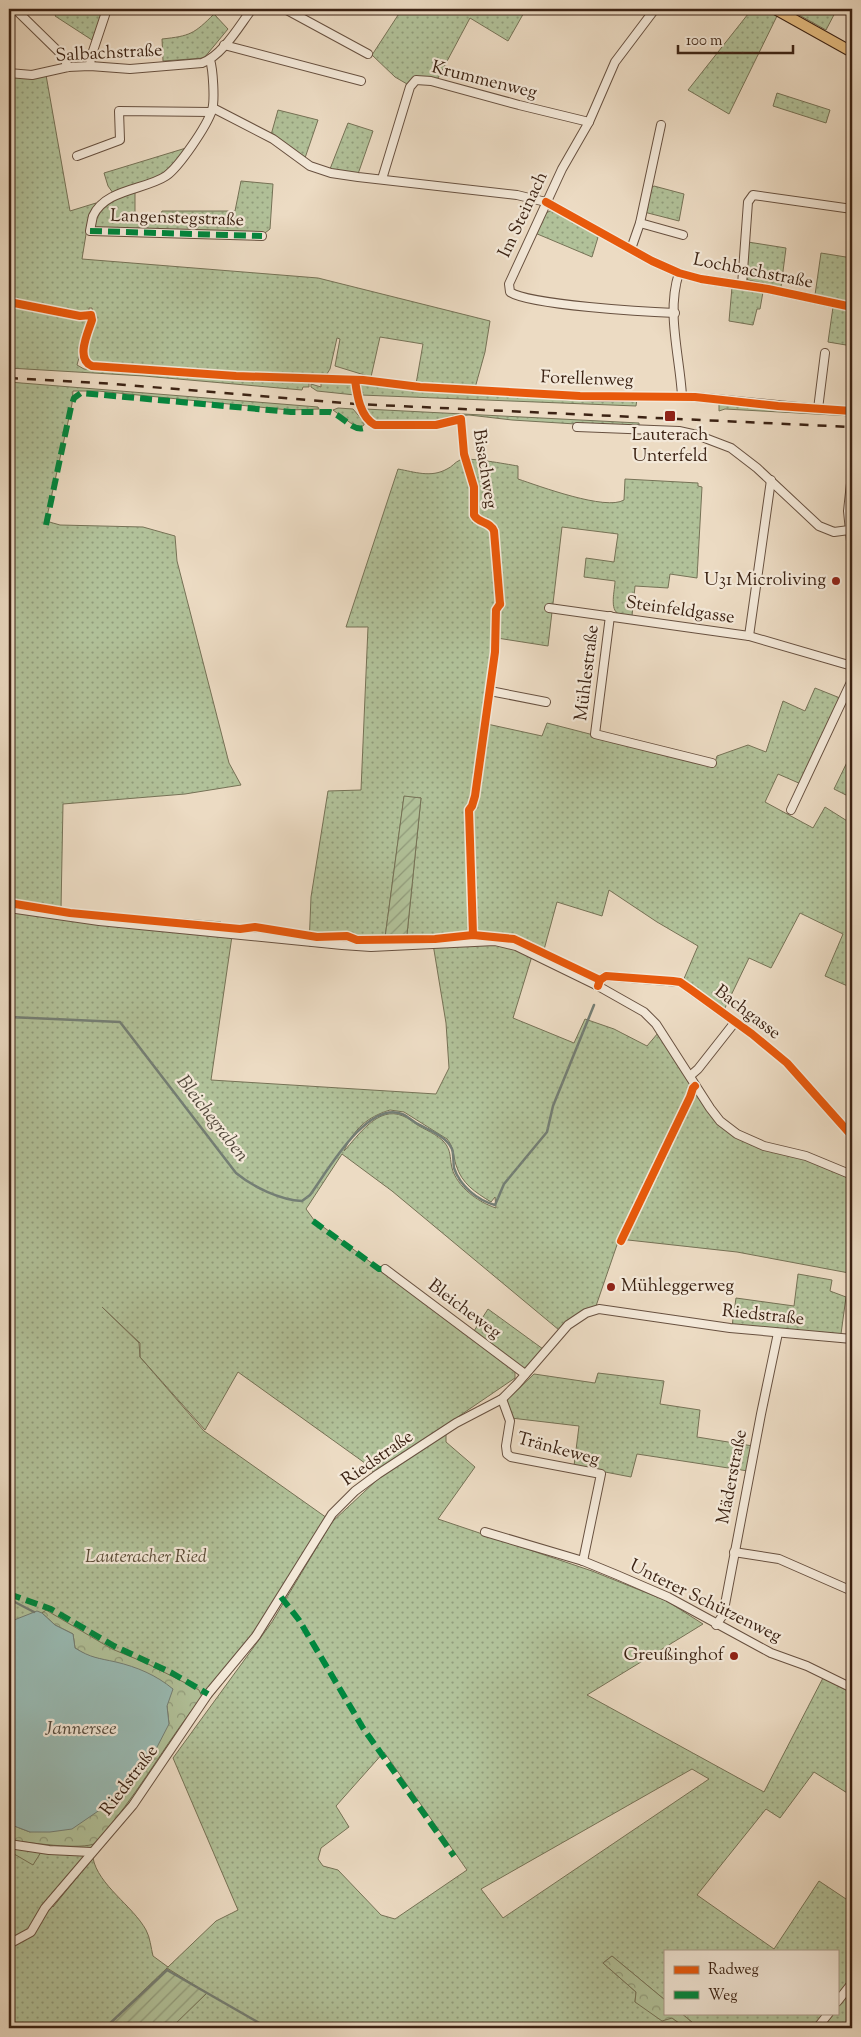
<svg xmlns="http://www.w3.org/2000/svg" width="861" height="2037" viewBox="0 0 861 2037" font-family="'Sorts Mill Goudy',serif">
<defs>
<pattern id="grass-dots" width="8" height="8" patternUnits="userSpaceOnUse" patternTransform="scale(1.25)"><rect width="8" height="8" fill="#b1c199"/><path d="M2 2h.1M6 6h.1" fill="none" stroke="#919c7c" stroke-width="1.8" stroke-linecap="round"/></pattern>
<pattern id="forest-crowns" width="20" height="18" patternUnits="userSpaceOnUse" patternTransform="scale(1.25)"><rect width="20" height="18" fill="#b1c199"/><path d="M2 6a3 3 0 1 1 6 0M12 15a3 3 0 1 1 6 0" fill="none" stroke="#919c7c"/></pattern>
<pattern id="garden-furrows" width="10" height="10" patternUnits="userSpaceOnUse" patternTransform="scale(1.25)"><rect width="10" height="10" fill="#b1c199"/><path d="M-1 1l2-2M0 10L10 0M9 11l2-2" fill="none" stroke="#919c7c"/></pattern>
</defs>
<rect width="100%" height="100%" fill="#ecdbc3"/>
<filter id="stains"><feTurbulence type="fractalNoise" baseFrequency=".004" numOctaves="4"/><feColorMatrix values="0 0 0 0 .2 0 0 0 0 .09 0 0 0 0 .02 0 0 0 .5 -.17"/></filter>
<radialGradient id="worn" r=".72"><stop offset=".6" stop-color="#630" stop-opacity="0"/><stop offset="1" stop-color="#630" stop-opacity=".3"/></radialGradient>
<g fill="url(#grass-dots)" stroke="#767256" fill-rule="evenodd">
<polygon points="59,9 92,9 102,14 92,40 55,16"/>
<path d="M402,9H526L508,41L470,18L437,80C423,77 419,74 407,84L395,77L372,55Z"/>
<polygon points="752,9 764,9 777,16 729,114 688,90"/>
<polygon points="799,9 837,9 826,30 792,11 792,10 797,12"/>
<path d="M214,14L228,29L204,58L163,61L162,39C190,36 194,34 214,14Z"/>
<polygon points="46,75 70,211 96,203 88,222 82,259 318,278 490,321 485,352 475,388 416,384 423,344 380,337 371,377 335,366 340,339 337,338 330,369 325,377 234,374 93,364 86,357 94,321 92,308 89,308 89,320 77,365 84,369 309,382 309,387 303,387 302,390 144,376 9,368 9,76"/>
<polygon points="777,93 830,110 826,123 773,106"/>
<polygon points="278,110 318,120 305,158 271,135"/>
<polygon points="348,123 373,131 358,174 330,169"/>
<polygon points="186,148 169,171 149,180 113,193 108,186 104,173"/>
<path d="M241,181L273,184L270,229L265,233L95,228C90,207 120,197 135,191V222L156,224L162,211H235Z"/>
<polygon points="654,186 684,194 679,221 644,212 651,188"/>
<polygon points="552,210 599,234 592,257 535,233 544,214"/>
<polygon points="748,242 786,248 781,287 748,280 746,277"/>
<polygon points="821,253 852,258 852,303 815,295"/>
<polygon points="732,287 763,292 760,309 757,309 753,325 729,321"/>
<polygon points="833,307 852,312 852,346 828,342"/>
<path d="M9,382L318,407L319,409L289,410L98,391H73L72,404L46,521L60,525L143,527L175,536L177,561L229,763L241,785L185,794L63,804L61,909L221,922L218,935L232,936L211,1080L436,1094L449,1068L446,1023L433,944H406L421,798L404,797L384,945L360,950L309,946L311,897L328,791L361,790L368,627H346L398,469C415,472 431,478 447,469C452,467 455,462 460,460C470,457 505,464 518,466V479C539,486 606,511 624,500L625,479L698,483V486L702,487L697,578L670,574L668,588L635,586L632,616C629,616 622,616 619,614C609,610 615,590 615,581L584,577L586,558L614,562L618,534L562,527L548,646L497,638L473,797L476,801L487,724L542,736L547,723L714,766L717,756L748,745L766,752L783,701L805,711L815,688L840,698L801,784L778,774L765,802L813,828L825,807L852,824V988L825,976L843,934L800,913L771,968L749,958L724,1010L683,981L698,946L657,922L609,890L602,916L557,902L542,957L532,956L513,1018L574,1043L585,1019L614,1029L647,1046L658,1033L724,1127L751,1145L804,1157L852,1180V1251L849,1273L737,1252L619,1239L596,1306C580,1311 571,1319 559,1330L392,1191L342,1154L306,1209L314,1220L515,1370V1378L446,1425V1442L475,1467L438,1519L592,1571L667,1601L703,1624L587,1695L764,1792L824,1676L852,1690V1796L814,1772L780,1818L766,1809L697,1895L774,1949L819,1881L852,1903V2028H699L681,2013H837V1951H665V2000L612,1956L603,1963L636,1992L635,2002L672,2018L686,2028H9ZM390,1110L404,1112L447,1139C454,1147 453,1155 456,1165C462,1184 475,1192 491,1202L495,1197L496,1208C478,1202 457,1187 452,1168C450,1160 451,1153 447,1146C442,1137 428,1131 419,1126C414,1123 409,1118 403,1116C378,1105 358,1136 344,1151C354,1129 367,1117 390,1110ZM102,1307L140,1343V1357L205,1430L238,1372L369,1466L378,1479L332,1522L272,1622L173,1758L238,1910L216,1921L168,1967L153,1956C151,1948 150,1937 146,1930C133,1906 98,1885 93,1858L53,1907L51,1905L270,1621L327,1518L204,1431L140,1357L139,1343ZM384,1752L467,1870L395,1919L381,1915L338,1870L323,1866L318,1859L321,1848L349,1827L336,1806ZM692,1769L709,1779L503,1918L481,1889Z"/>
<polygon points="321,382 348,383 353,388 355,395 317,391 311,387 311,384 321,387"/>
<polygon points="365,382 439,391 572,398 637,399 636,406 361,395 360,386"/>
<polygon points="719,401 852,414 852,416 725,409 719,411"/>
<polygon points="338,408 353,409 364,422 364,425 361,427 352,424 333,410"/>
<path d="M365,409L639,423V428L512,420L469,415L452,416C445,424 389,426 378,423C371,421 367,415 365,409Z"/>
<polygon points="852,752 852,798 834,789"/>
<polygon points="798,1274 832,1280 830,1291 846,1297 841,1334 732,1326 736,1298 794,1306"/>
<polygon points="488,1309 543,1349 527,1368 522,1368 474,1331"/>
<polygon points="598,1373 664,1381 660,1404 700,1410 697,1437 753,1446 748,1471 637,1454 631,1477 574,1466 579,1426 511,1418 506,1404 507,1400 534,1374 595,1383"/>
</g>
<g fill="url(#forest-crowns)" stroke="#767256">
<path d="M46,1610L112,1649L146,1663L199,1690L202,1697C170,1737 145,1782 113,1822C108,1828 102,1839 96,1843C82,1851 26,1842 9,1840V1824L30,1832L169,1724L167,1706L135,1668L88,1656L75,1648L73,1634L55,1625L42,1613Z"/>
<polygon points="9,1846 41,1852 33,1865 9,1851"/>
<polygon points="612,1956 665,2000 665,2013 681,2013 699,2028 686,2028 672,2018 662,2021 635,2002 636,1992 603,1963"/>
</g>
<g fill="url(#garden-furrows)" stroke="#767256">
<polygon points="404,796 421,798 406,944 384,945"/>
<polygon points="167,1968 207,1993 171,2028 105,2028"/>
</g>
<path fill="#99bbb4" stroke="#747e74" d="M37,1611L42,1613L55,1625L73,1634L75,1648C91,1658 98,1658 116,1662C137,1667 156,1675 173,1689L167,1706L169,1724L155,1751L120,1796L72,1829L50,1832H30L9,1824V1622Z"/>
<g fill="none" stroke-linecap="round" stroke-linejoin="round">
<g stroke="#747e74" stroke-width="2.5">
<path d="M9,1017L120,1022L236,1173C253,1187 280,1200 302,1201L310,1195C327,1172 367,1100 402,1114C408,1116 413,1122 418,1124C429,1130 447,1137 452,1149C454,1155 453,1162 454,1168C460,1186 477,1200 495,1205L504,1184L547,1132L553,1106L594,1005"/>
<polyline points="9,1599 34,1612"/>
<polyline points="105,2028 167,1970 268,2028"/>
</g>
<g stroke="#685140" stroke-width="10">
<g id="minor">
<polyline points="15,9 63,56 68,67"/>
<polyline points="285,9 368,54"/>
<path d="M655,9L615,62L589,122L562,169L509,284L510,292C529,305 647,312 675,313"/>
<polyline points="224,45 361,81"/>
<path d="M210,60C213,69 215,101 212,110C207,126 179,167 166,176C145,190 105,189 93,216C92,220 91,226 90,231L262,236"/>
<polyline points="90,66 91,57 107,9"/>
<path d="M9,73L32,75L68,67L90,66L130,69L202,63C223,55 239,26 252,9"/>
<polyline points="213,108 273,139 310,166 331,173 358,177 517,195 546,202 652,261 679,273 701,279 768,289 852,307"/>
<polyline points="77,156 120,140 119,111 211,112"/>
<polyline points="382,179 410,87 416,80 431,81 519,105 589,122"/>
<polyline points="640,223 683,235"/>
<polyline points="631,249 640,223 661,125"/>
<path d="M679,273C666,312 680,357 682,396"/>
<polyline points="742,285 748,202 753,195 852,209"/>
<polyline points="557,395 605,397 695,397 818,409 825,353"/>
<polyline points="577,427 679,431 697,435 731,448 757,468 819,526 834,532 849,530"/>
<polyline points="852,474 848,511 852,551"/>
<polyline points="549,608 749,636 852,666"/>
<polyline points="610,616 595,734 712,763"/>
<polyline points="749,636 771,480"/>
<polyline points="490,691 546,702"/>
<polyline points="791,810 852,680"/>
<polyline points="9,908 99,921 342,945 371,947 495,941 516,946 598,986 644,1012 656,1024 710,1108 720,1121 737,1134 764,1146 806,1156 852,1175"/>
<polyline points="598,986 600,980 606,976 680,982 752,1034"/>
<polyline points="787,1063 852,1136"/>
<polyline points="690,1076 698,1069 735,1022"/>
<polyline points="385,1269 525,1374"/>
<polyline points="502,1399 510,1421 506,1446 507,1454 511,1457 601,1474 583,1561"/>
<polyline points="485,1532 583,1561 617,1575 668,1597 771,1653 807,1666 852,1688"/>
<polyline points="734,1552 779,1559 852,1591"/>
<polyline points="716,1625 723,1615 761,1414 778,1333"/>
<polyline points="9,1844 49,1850 91,1852"/>
<polyline points="9,1944 31,1932 45,1908 133,1805 208,1694 256,1636 332,1514 355,1491 378,1474 456,1423 502,1399 517,1384 568,1325 586,1313 599,1309 730,1328 852,1339"/>
<polyline points="837,2002 852,1983"/>
<polyline points="817,2028 829,2013"/>
</g>
</g>
<g stroke="#3c2314" stroke-width="12">
<polyline id="major" points="775,9 852,52"/>
</g>
<use href="#minor" stroke="#f3e8d8" stroke-width="8"/>
<use href="#major" stroke="#e6be82" stroke-width="10"/>
<polyline stroke="#3c2314" stroke-width="2.5" stroke-dasharray="9 9" stroke-linecap="butt" points="9,378 115,384 356,404 852,427"/>
<g stroke="#00873e" stroke-width="6" stroke-dasharray="12 6" stroke-linecap="butt">
<polyline points="90,231 262,236"/>
<path d="M46,525L71,407L74,398L81,393L291,412H330C344,415 356,439 371,423"/>
<polyline points="313,1221 379,1269 385,1269"/>
<polyline points="9,1594 51,1609 114,1646 172,1673 208,1694"/>
<polyline points="281,1597 299,1620 363,1728 454,1856"/>
</g>
<g stroke="#f3e8d8" stroke-width="11">
<g id="cycleway">
<polyline points="546,202 652,261 679,273 701,279 768,289 852,307"/>
<path d="M9,302L80,316L91,315L92,320C88,333 75,359 92,366L236,376L363,380L420,387L580,396L695,397L778,406L852,411"/>
<path d="M355,380C357,395 360,417 375,425H436L461,419L464,454L474,487V515C479,524 490,521 494,531L500,604"/>
<polyline points="9,903 70,913 240,929 255,927 317,937 347,936 357,940 435,939 473,935 514,939 600,980"/>
<polyline points="473,935 469,810 472,806 475,796 495,652 496,610 500,604"/>
<polyline points="598,986 600,980 606,976 673,981 680,982 690,989 752,1034 787,1063 852,1136"/>
<polyline points="621,1241 690,1097 693,1088 695,1086"/>
</g>
</g>
<use href="#cycleway" stroke="#e8590c" stroke-width="8"/>
</g>
<g fill="#8f2418" stroke="#f3e8d8" stroke-width="2">
<rect x="664" y="410" width="12" height="12" rx="2.5"/>
<circle cx="836" cy="581" r="5"/>
<circle cx="611" cy="1287" r="5"/>
<circle cx="734" cy="1656" r="5"/>
</g>
<g text-anchor="middle" dominant-baseline="central" stroke-width="4.5" stroke-linejoin="round" paint-order="stroke">
<g font-size="18" fill="#3c2314" stroke="#f3e8d8">
<text transform="translate(109 54) rotate(-3)">Salbachstraße</text>
<text transform="translate(484 81) rotate(14)">Krummenweg</text>
<text transform="translate(524 215) rotate(-65)">Im Steinach</text>
<text transform="translate(177 219) rotate(2)">Langenstegstraße</text>
<text transform="translate(753 272) rotate(11)">Lochbachstraße</text>
<text transform="translate(587 380) rotate(2)">Forellenweg</text>
<text transform="translate(484 469) rotate(81)">Bisachweg</text>
<text transform="translate(680 611) rotate(8)">Steinfeldgasse</text>
<text transform="translate(588 673) rotate(-83)">Mühlestraße</text>
<text transform="translate(747 1013) rotate(37)">Bachgasse</text>
<text transform="translate(464 1310) rotate(37)">Bleicheweg</text>
<text transform="translate(763 1316) rotate(6)">Riedstraße</text>
<text transform="translate(558 1450) rotate(15)">Tränkeweg</text>
<text transform="translate(378 1459) rotate(-35)">Riedstraße</text>
<text transform="translate(733 1477) rotate(-79)">Mäderstraße</text>
<text transform="translate(705 1602) rotate(26)">Unterer Schützenweg</text>
<text transform="translate(130 1781) rotate(-53)">Riedstraße</text>
</g>
<g font-size="18" fill="#3c2314" stroke="#f3e8d8" text-anchor="end">
<text x="670" y="436" text-anchor="middle">Lauterach<tspan x="670" dy="21">Unterfeld</tspan></text>
<text x="826" y="581">U31 Microliving</text>
<text x="621" y="1287" text-anchor="start">Mühleggerweg</text>
<text x="724" y="1656">Greußinghof</text>
</g>
<g font-size="18" font-style="italic" fill="#594a35" stroke="#f3e8d8">
<text x="146" y="1558">Lauteracher Ried</text>
</g>
<g font-size="19" font-style="italic" fill="#53493c" stroke="#f3e8d8">
<text transform="translate(212 1119) rotate(52)">Bleichegraben</text>
<text x="81" y="1729">Jannersee</text>
</g>
</g>
<rect width="861" height="2037" fill="none" stroke="#ecdbc3" stroke-width="30"/>
<rect x="10" y="10" width="841" height="2017" fill="none" stroke="#3c2314" stroke-width="2.5"/>
<rect x="15" y="15" width="831" height="2007" fill="none" stroke="#3c2314"/>
<rect x="664" y="1950" width="175" height="65" fill="#f3e8d8" stroke="#aa998a"/>
<rect x="674" y="1966" width="25" height="8" fill="#e8590c" stroke="#aa998a"/>
<text x="708" y="1974" font-size="15" fill="#3c2314">Radweg</text>
<rect x="674" y="1991" width="25" height="8" fill="#00873e" stroke="#aa998a"/>
<text x="708" y="2000" font-size="15" fill="#3c2314">Weg</text>
<path d="M678 45v8h115v-8" fill="none" stroke="#3c2314" stroke-width="2.5"/>
<text x="686" y="45" font-size="15" fill="#3c2314" stroke="#f3e8d8" stroke-width="4" paint-order="stroke">100 m</text>
<rect width="100%" height="100%" filter="url(#stains)"/>
<rect width="100%" height="100%" fill="url(#worn)"/>
</svg>
